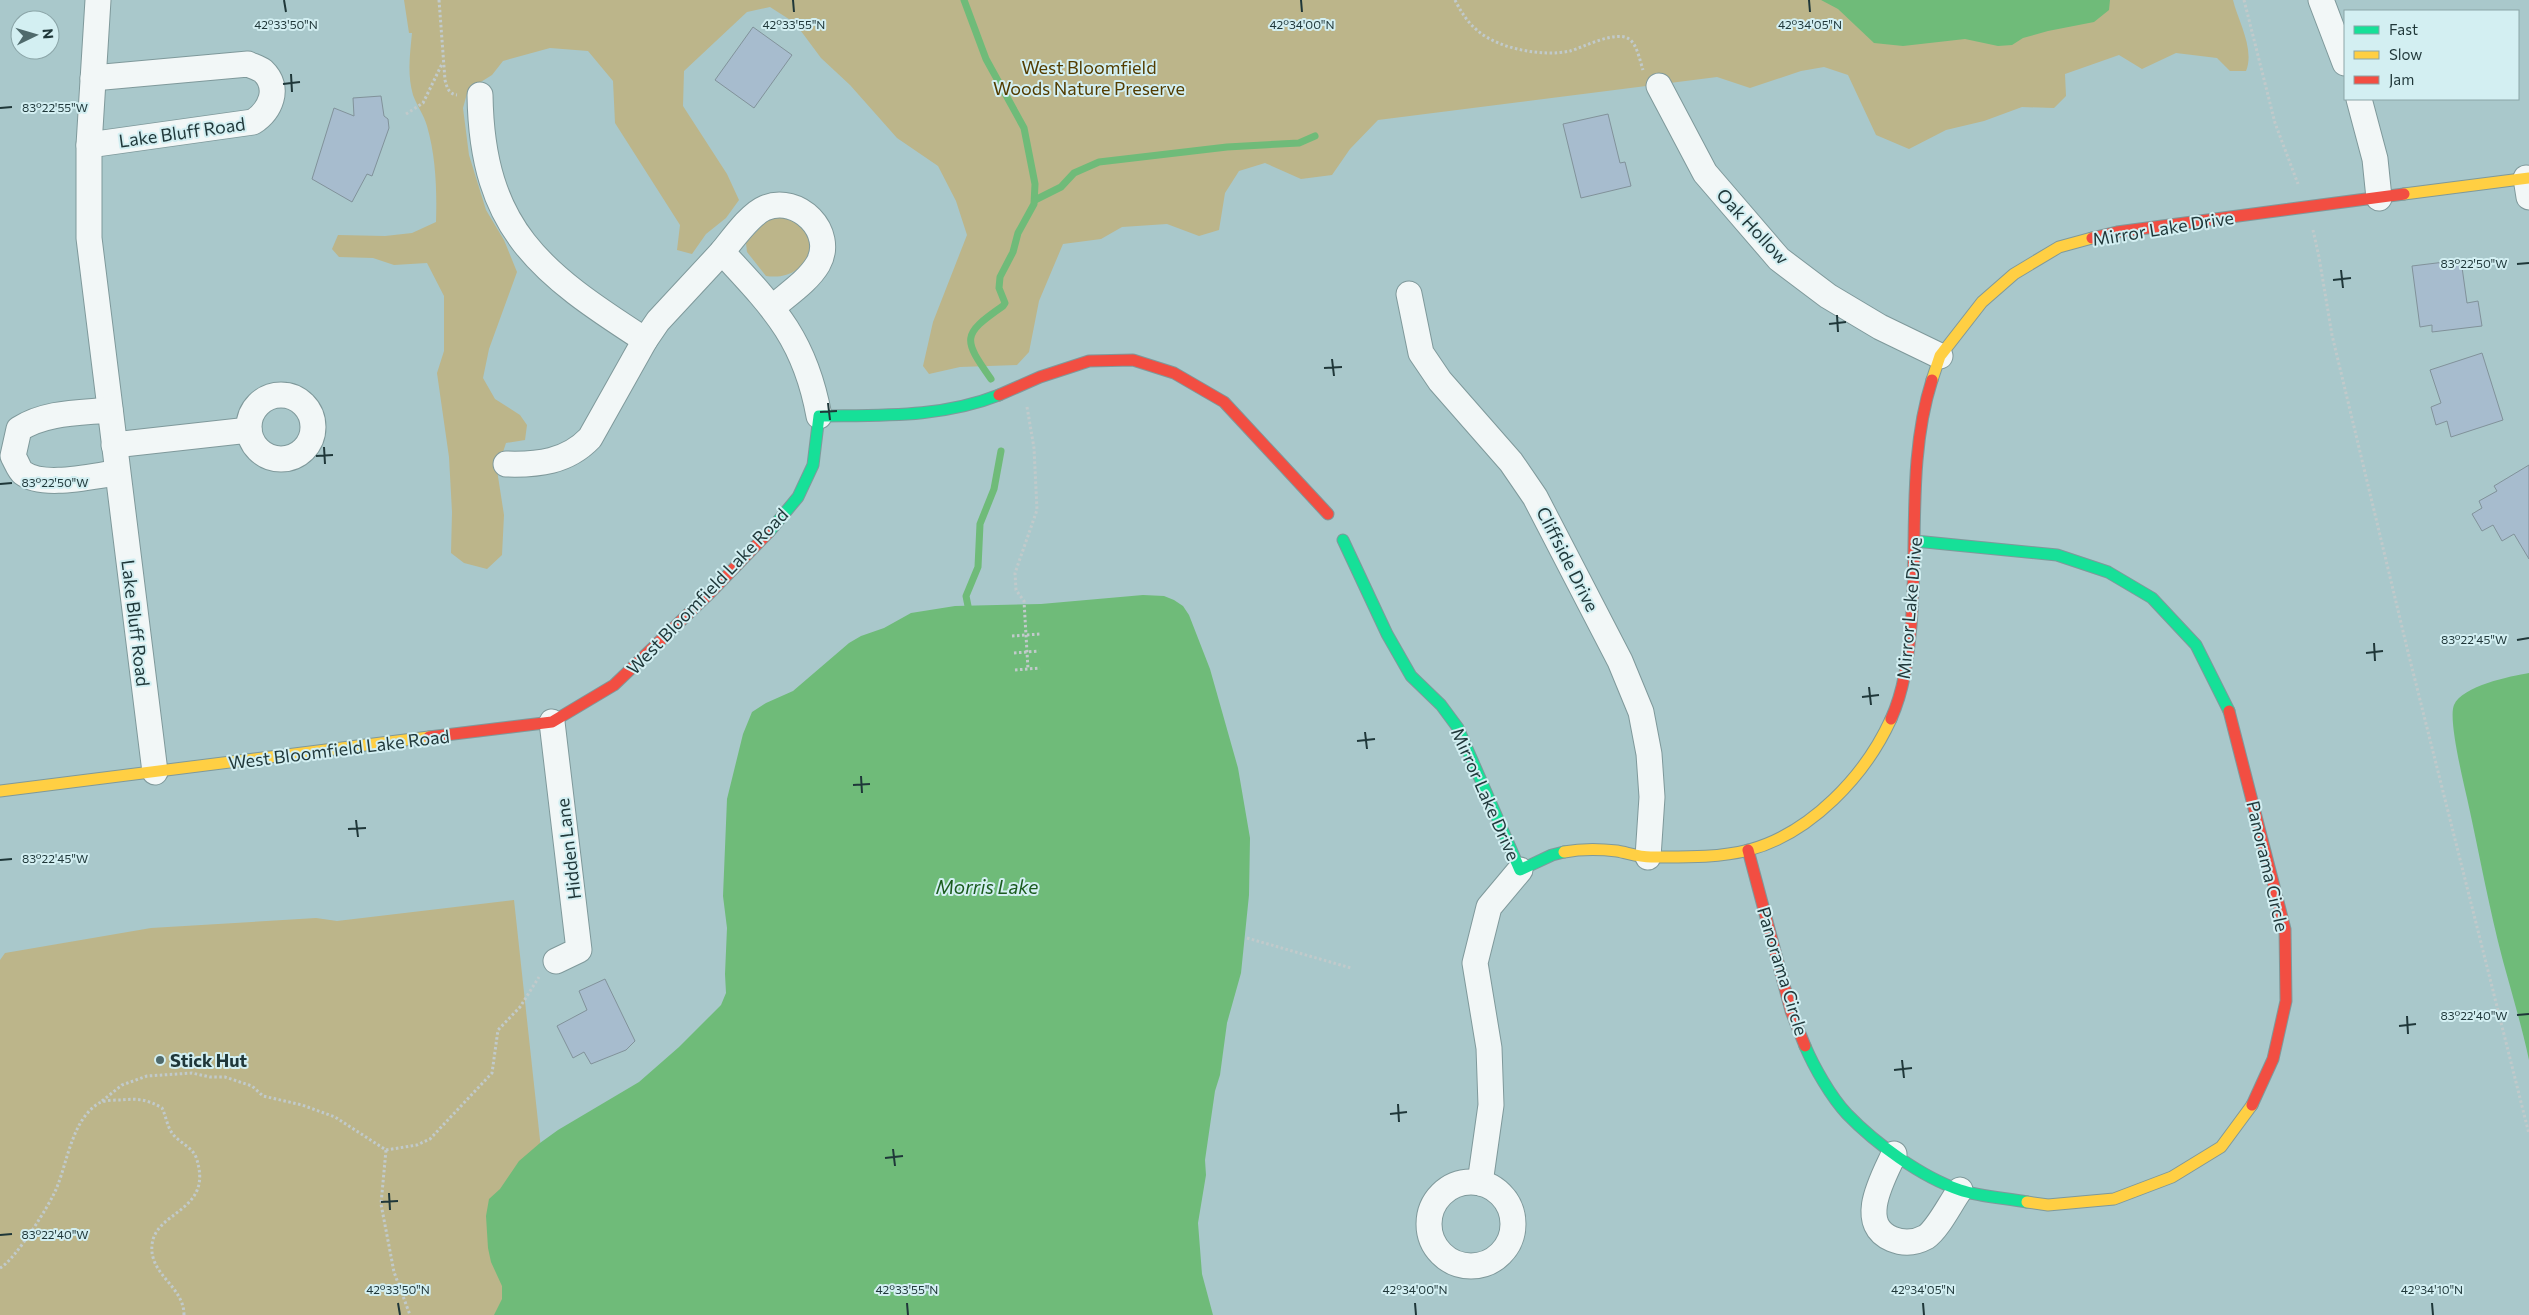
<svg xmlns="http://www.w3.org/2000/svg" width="2529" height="1315" viewBox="0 0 2529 1315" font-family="Commissioner,sans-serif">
<rect width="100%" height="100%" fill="#a9c8cb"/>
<g fill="#bcb58a">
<path d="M404,0H2233C2238,21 2255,49 2246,71H2230L2217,58L2176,53L2142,69L2119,55L2065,74L2066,96L2054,108L2022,107L1984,121L1946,130L1909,149L1876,135L1848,75L1824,67L1801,71L1750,88L1717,77L1378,120L1350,149L1332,175L1301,179L1265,163L1239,171L1225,193L1219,230L1199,236L1167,224L1122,227L1101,239L1063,244L1039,301L1029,352L1017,365L960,367L929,374L923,366L933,322L967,235L956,201L938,166L897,138L850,85L821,58L795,23L770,7L747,12L684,71L683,106L727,174L739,200L726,218L706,234L692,254L677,250L680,225L615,123L613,81L588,51L550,48L503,61L492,75L468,90L463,108L469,155L486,210L504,240L517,272L489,349L483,378L495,399L520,415L527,425L525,440L506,443L497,470L504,515L502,555L487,569L464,563L451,553L452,512L449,457L437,373L444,351V296L427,263L394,265L373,258L339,257L332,249L338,235L385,236L412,233L436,222C437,191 436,157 427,126C424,115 417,106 413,95C407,74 410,54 412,33H409Z"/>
<path d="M782,217C828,228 812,283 766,276L747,252L746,243L768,219Z"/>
<polygon points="514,900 559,1315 0,1315 0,960 5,953 151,928 316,918 337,921"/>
</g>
<g fill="#6fbb79">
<polygon points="1821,0 2110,0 2109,10 2094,22 2048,31 2023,38 2012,45 1998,46 1965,39 1903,46 1874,43 1838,9"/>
<polygon points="1143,595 1164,596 1174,600 1183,606 1189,615 1210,669 1238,768 1250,838 1249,895 1241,973 1227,1023 1220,1075 1215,1091 1205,1160 1206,1175 1198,1223 1202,1274 1213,1315 494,1315 502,1299 502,1286 491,1262 488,1248 486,1216 489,1199 500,1189 519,1161 540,1143 558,1130 639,1082 679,1047 721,1005 726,993 725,974 727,928 723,896 727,799 743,734 752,712 766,703 793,691 849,643 861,636 884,628 911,613 955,606 1041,604"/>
<path d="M2529,673V1060C2522,1027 2512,994 2503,961C2489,908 2479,852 2467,798C2463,780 2448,719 2454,705C2462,686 2511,676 2529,673Z"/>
</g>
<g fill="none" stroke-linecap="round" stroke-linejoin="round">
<g stroke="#6fbb79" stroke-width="7">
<path d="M964,0L986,59L1024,128L1035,184L1034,204L1018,233L1013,252L1000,277L999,288L1005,303L1003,306C961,335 963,339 991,379"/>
<polyline points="1035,200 1061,187 1074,173 1099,162 1227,147 1299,143 1315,136"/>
<polyline points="968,606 966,596 978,567 980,524 994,489 1001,451"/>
</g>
</g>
<g fill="#a7bcce" stroke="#81929a">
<polygon points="753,27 792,55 754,108 715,80"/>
<polygon points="381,96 384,116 388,119 389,128 372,176 367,174 352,202 312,179 334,108 354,116 353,98"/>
<polygon points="1608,114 1620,163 1625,162 1631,186 1581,198 1563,124"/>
<polygon points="2461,260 2467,303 2478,301 2482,326 2432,332 2432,325 2420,327 2412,266"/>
<polygon points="2482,353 2503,420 2451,437 2447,421 2436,425 2431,407 2441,403 2430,370"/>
<polygon points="2529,465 2529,559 2514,534 2502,541 2493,525 2482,531 2472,514 2482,508 2479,501 2497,491 2494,486"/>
<polygon points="605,979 635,1041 626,1050 591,1064 584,1052 573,1058 557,1026 587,1010 579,991"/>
</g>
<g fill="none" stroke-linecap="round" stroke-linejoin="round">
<g stroke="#7f999b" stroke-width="27">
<g id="street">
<polyline points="98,0 89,145 89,238 155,772"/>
<polyline points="2321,0 2345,63"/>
<polyline points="1659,86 1705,173 1779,259 1828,296 1880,327 1940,356"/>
<path d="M480,95C482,230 541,273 645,340"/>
<polyline points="2359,99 2375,159 2379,198"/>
<path d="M89,145L253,122C270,111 281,88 263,71C259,68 252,66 248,64L93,78"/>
<polyline points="2526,178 2529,197"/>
<path d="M722,252C732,240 750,214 765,208C798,194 836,232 818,264C808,281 788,294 773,307"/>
<polyline points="1409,294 1421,353 1440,381 1511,462 1535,497 1620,661 1641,712 1649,754 1652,797 1648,857"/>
<circle cx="281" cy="427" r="32"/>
<path d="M110,410C78,413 46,412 19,429L13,456C16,461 19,470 23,473C43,488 92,476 116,473"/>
<polyline points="114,445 249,430"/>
<path d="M506,464C538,465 567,462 590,438L645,340L658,321L722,252C774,308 805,339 819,416"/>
<polyline points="552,722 579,950 556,961"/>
<path d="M1894,1154C1883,1178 1856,1224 1892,1239C1904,1244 1915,1243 1926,1237C1938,1229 1951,1202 1960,1190"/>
<circle cx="1471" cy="1224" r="42"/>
<polyline points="1480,1183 1491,1105 1489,1048 1475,963 1489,907 1520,870"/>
</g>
</g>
<g stroke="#7f999b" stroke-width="13">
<g id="fast">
<path d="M769,532L798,497L813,465L819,416C880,415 941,418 999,395"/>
<polyline points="1343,540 1387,634 1411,676 1441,705 1458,728 1520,870 1552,855 1564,852"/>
<polyline points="1915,541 2057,555 2108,572 2152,598 2196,645 2229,711"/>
<path d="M1805,1046C1814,1067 1831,1097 1847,1114C1875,1143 1921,1177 1960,1190C1981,1197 2006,1198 2027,1202"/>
</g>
</g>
<g stroke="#7f999b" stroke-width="13">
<g id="slow">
<polyline points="2404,194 2529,178"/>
<polyline points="1932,380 1940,356 1982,302 2014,274 2059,247 2092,238"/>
<polyline points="0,791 429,737"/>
<path d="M1564,852C1580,849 1600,849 1617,851C1628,853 1639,857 1651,857C1683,857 1718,858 1749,850C1811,833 1865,776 1891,719"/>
<polyline points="2027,1202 2048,1205 2114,1199 2172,1177 2221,1147 2252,1105"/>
</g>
</g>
<g stroke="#7f999b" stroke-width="13">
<g id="jam">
<polyline points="2092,238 2117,232 2404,194"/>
<polyline points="999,395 1040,377 1089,361 1133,360 1174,373 1224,402 1328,514"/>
<polyline points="2229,711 2285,929 2286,1001 2273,1059 2252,1105"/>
<path d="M1891,719C1904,690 1908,659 1911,626C1918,545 1907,458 1932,380"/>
<polyline points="429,737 552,722 614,685 711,592 769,532"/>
<polyline points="1748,850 1791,1011 1805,1046"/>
</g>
</g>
<g stroke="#c1cacb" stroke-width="3" stroke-dasharray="2.5 2.5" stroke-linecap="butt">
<path d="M439,0L445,80C447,88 449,94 457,95"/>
<path d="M1455,0C1461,12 1468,23 1478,31C1499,49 1543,57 1570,51C1584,47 1616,30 1629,39C1637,44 1640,61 1643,70"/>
<polyline points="2244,0 2275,123 2298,184"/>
<polyline points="406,114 423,103 442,64"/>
<polyline points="2313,230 2319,257 2332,335 2408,652 2529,1134"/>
<polyline points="1027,407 1034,448 1037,510 1015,573 1016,590 1024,601 1028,669"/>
<polyline points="1012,636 1040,634"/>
<polyline points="1014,653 1039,651"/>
<polyline points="1015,670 1040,668"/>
<polyline points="1247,938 1351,968"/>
<polyline points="102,1101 122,1085 147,1076 192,1073 210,1077 225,1077 252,1086 263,1096 302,1105 335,1117 386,1150 381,1204 394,1272 410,1315"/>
<polyline points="386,1150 417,1145 430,1139 492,1073 498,1030 520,1007 539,977"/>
<path d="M0,1268C15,1260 50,1205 57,1187C68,1160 72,1120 99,1103C105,1100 115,1100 122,1100C137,1098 149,1100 162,1108C166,1116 167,1126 172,1133C178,1142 192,1147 196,1157C215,1212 155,1210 152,1245C149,1275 184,1286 184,1315"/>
</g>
<use href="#street" stroke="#f2f7f7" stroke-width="25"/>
<use href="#fast" stroke="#16e098" stroke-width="11"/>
<use href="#slow" stroke="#ffcf43" stroke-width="11"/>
<use href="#jam" stroke="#f24e42" stroke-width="11"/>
</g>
<path fill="none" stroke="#1f3739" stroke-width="2" d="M284,0L286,12M793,0L794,12M1301,0L1302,12M1809,0L1810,12M291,74L292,92M283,84L300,82M0,108L12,107M2517,264L2529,263M2341,270L2343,288M2333,280L2351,278M1837,315L1838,332M1829,324L1846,322M1332,359L1334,376M1324,368L1342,367M828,403L830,420M820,412L837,411M324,447L325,464M316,456L333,455M0,484L12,483M2517,640L2529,638M2374,643L2375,661M2366,653L2383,651M1869,687L1871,705M1862,697L1879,695M1365,732L1367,749M1357,741L1375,739M861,776L862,793M853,785L870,784M356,820L358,837M348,829L366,828M0,860L12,859M2517,1015L2529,1014M2407,1016L2408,1034M2399,1026L2416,1024M1902,1060L1904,1078M1894,1070L1912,1068M1398,1104L1399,1122M1390,1114L1407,1112M893,1149L895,1166M885,1158L903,1156M389,1193L390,1210M381,1202L398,1201M0,1235L12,1234M398,1303L400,1315M907,1303L908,1315M1415,1303L1416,1315M1923,1303L1924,1315M2432,1303L2433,1315"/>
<circle fill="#4f6a6c" stroke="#d3eff2" stroke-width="2" cx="160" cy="1060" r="5"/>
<g text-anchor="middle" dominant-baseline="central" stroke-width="4" stroke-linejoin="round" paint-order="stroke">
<g font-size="18" fill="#533c00" stroke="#d3eff2">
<text x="1089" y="67">West Bloomfield<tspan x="1089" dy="21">Woods Nature Preserve</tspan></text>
</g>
<g font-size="18" fill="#1f3739" stroke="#d3eff2">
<text transform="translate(182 132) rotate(-8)">Lake Bluff Road</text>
<text transform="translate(1753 226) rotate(47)">Oak Hollow</text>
<text transform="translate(2163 228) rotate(-9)">Mirror Lake Drive</text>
<text transform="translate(1568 559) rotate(63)">Cliffside Drive</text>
<text transform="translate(707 591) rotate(-46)">West Bloomfield Lake Road</text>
<text transform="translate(1909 608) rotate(-85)">Mirror Lake Drive</text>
<text transform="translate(136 623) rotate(83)">Lake Bluff Road</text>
<text transform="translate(339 749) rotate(-7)">West Bloomfield Lake Road</text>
<text transform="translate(1486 794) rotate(66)">Mirror Lake Drive</text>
<text transform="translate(568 849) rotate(-97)">Hidden Lane</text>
<text transform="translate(2268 866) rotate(77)">Panorama Circle</text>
<text transform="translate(1783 971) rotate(73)">Panorama Circle</text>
</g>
<g font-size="18" font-weight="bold" fill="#1f3739" stroke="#d3eff2" text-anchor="start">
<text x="170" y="1060">Stick Hut</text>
</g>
<g font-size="19" font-style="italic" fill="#1a5b1d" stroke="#d3eff2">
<text x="987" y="886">Morris Lake</text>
</g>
</g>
<g font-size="12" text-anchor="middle" fill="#1f3739" stroke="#d3eff2" stroke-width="4" stroke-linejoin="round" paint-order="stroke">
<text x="286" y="29">42°33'50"N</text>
<text x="794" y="29">42°33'55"N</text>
<text x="1302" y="29">42°34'00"N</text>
<text x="1810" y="29">42°34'05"N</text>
<text x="55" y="112">83°22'55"W</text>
<text x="2474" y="268">83°22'50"W</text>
<text x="55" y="487">83°22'50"W</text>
<text x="2474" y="644">83°22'45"W</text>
<text x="55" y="863">83°22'45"W</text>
<text x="2474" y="1020">83°22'40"W</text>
<text x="55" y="1239">83°22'40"W</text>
<text x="398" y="1294">42°33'50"N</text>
<text x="907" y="1294">42°33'55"N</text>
<text x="1415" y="1294">42°34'00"N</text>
<text x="1923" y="1294">42°34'05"N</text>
<text x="2432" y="1294">42°34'10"N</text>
</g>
<rect x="2344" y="10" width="175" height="90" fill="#d3eff2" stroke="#8ba5a8"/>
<rect x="2354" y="26" width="25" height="8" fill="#16e098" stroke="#8ba5a8"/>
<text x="2389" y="35" font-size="15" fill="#1f3739">Fast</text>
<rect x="2354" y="51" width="25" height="8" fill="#ffcf43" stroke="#8ba5a8"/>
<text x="2389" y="60" font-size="15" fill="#1f3739">Slow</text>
<rect x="2354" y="76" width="25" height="8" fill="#f24e42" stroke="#8ba5a8"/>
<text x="2389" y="85" font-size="15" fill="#1f3739">Jam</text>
<g transform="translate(35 35) rotate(85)"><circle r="24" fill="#d3eff2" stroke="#8ba5a8"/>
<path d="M0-4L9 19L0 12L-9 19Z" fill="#4f6a6c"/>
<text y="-8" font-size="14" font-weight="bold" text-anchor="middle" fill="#1f3739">N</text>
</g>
</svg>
